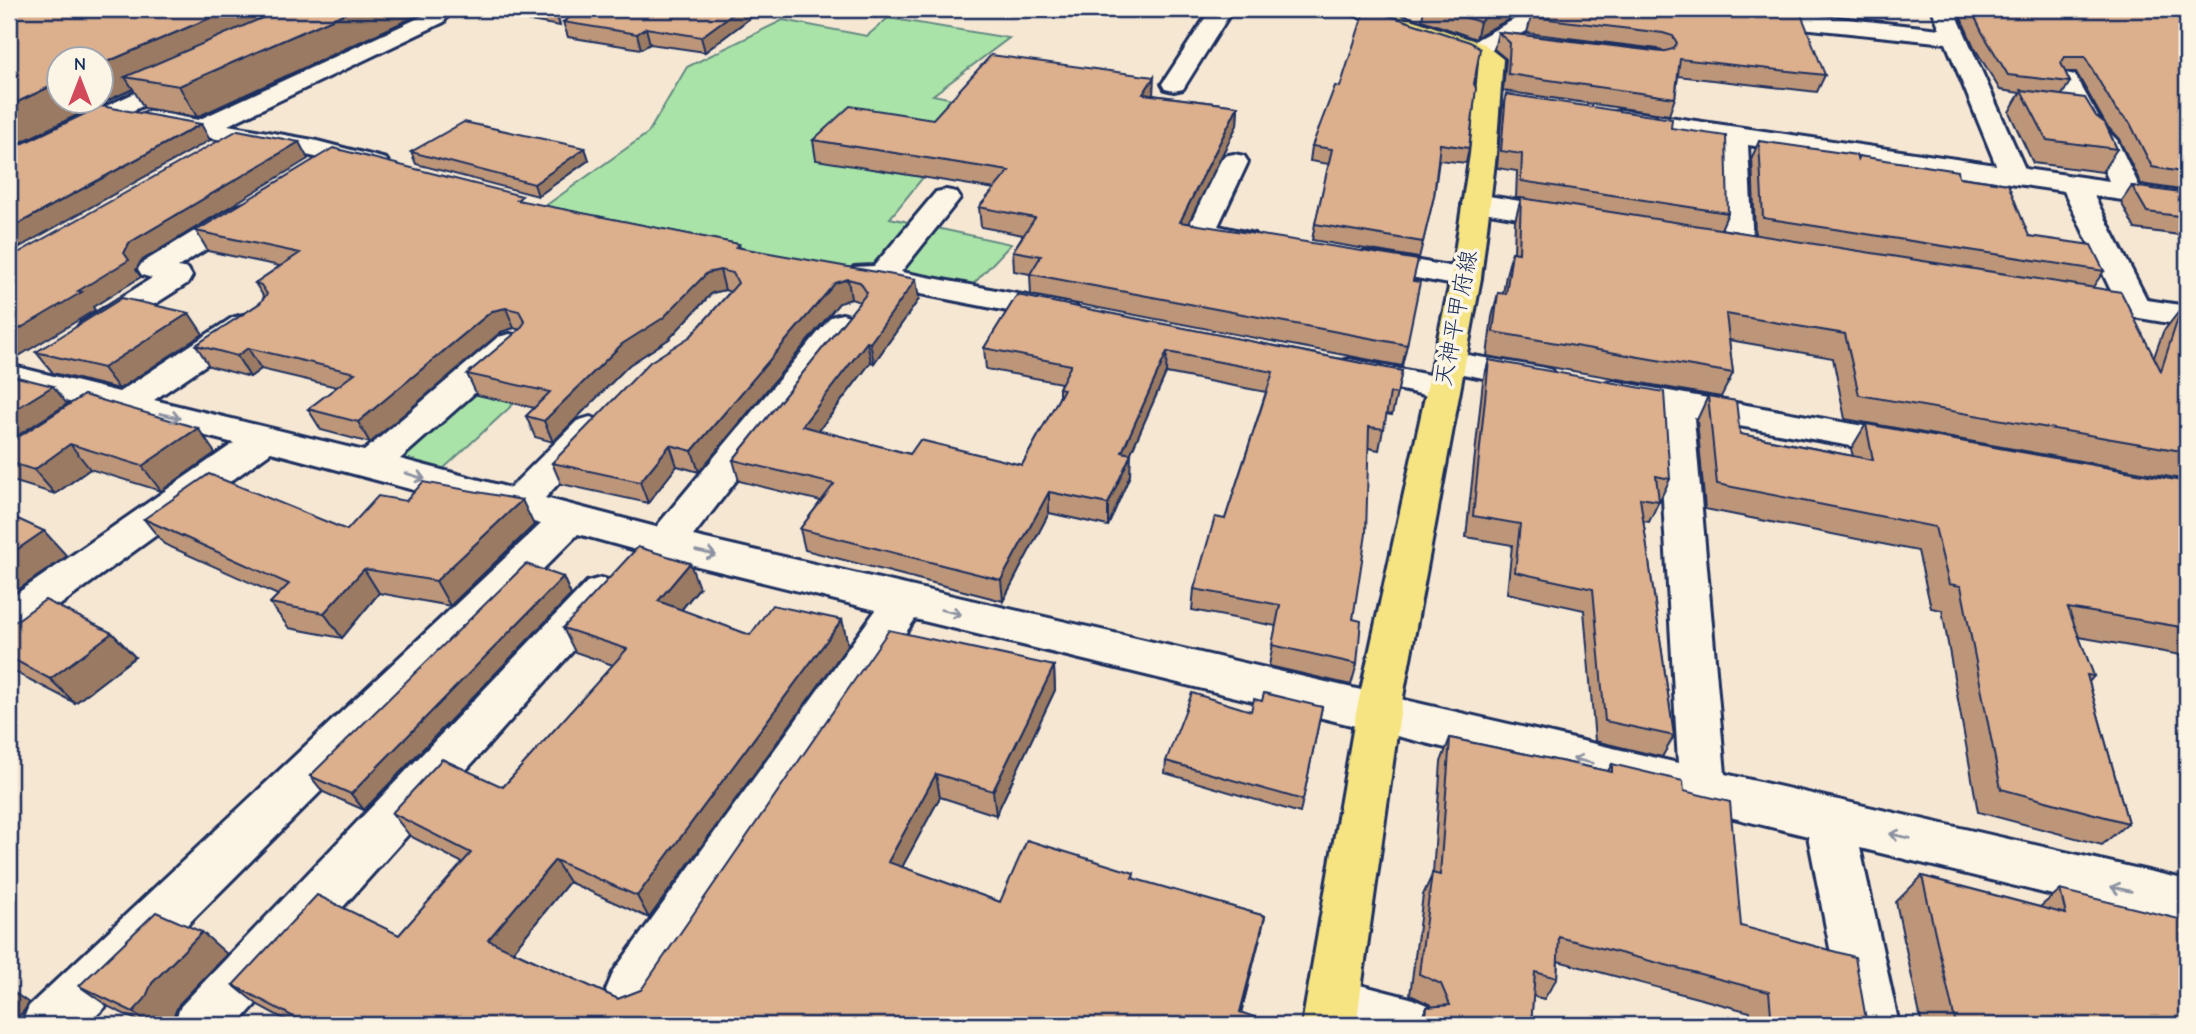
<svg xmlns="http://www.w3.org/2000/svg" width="2196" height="1034" viewBox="0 0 2196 1034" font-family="'Comic Neue','Klee One',sans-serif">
<rect width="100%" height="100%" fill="#f6e7d3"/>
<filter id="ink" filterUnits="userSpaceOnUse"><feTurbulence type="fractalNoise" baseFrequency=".0143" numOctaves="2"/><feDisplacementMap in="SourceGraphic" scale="14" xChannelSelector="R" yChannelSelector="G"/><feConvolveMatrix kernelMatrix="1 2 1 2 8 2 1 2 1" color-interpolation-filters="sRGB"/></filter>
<g filter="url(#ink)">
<polygon fill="#eed6be" points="1360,9 1550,9 1476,49"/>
<polygon fill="#aae3a7" stroke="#628982" stroke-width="2" points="888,18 1009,38 933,95 1151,139 950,144 890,218 1011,244 965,293 690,241 430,481 371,465 639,232 541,209 648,133 687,67 783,20 867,36"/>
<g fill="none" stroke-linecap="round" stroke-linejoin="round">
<g stroke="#1b2f5e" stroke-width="6">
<g id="minor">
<polygon points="1211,9 1233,9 1183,89 1174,91 1165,89 1162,84"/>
<polygon points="1534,9 1561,9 1558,14 1484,54 1468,54 1464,49 1468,44"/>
<polygon points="1778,9 1800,9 1802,14 1940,29 1932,9 1954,9 2025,169 2109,181 2093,144 2080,131 2054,80 2057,75 2066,73 2075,75 2104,127 2117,140 2139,186 2187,193 2187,209 2094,196 2147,300 2187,306 2187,326 2068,306 2063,299 2068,292 2079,290 2113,295 2064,191 1748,145 1753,246 1749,252 1738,255 1727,252 1723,246 1722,141 1612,123 1608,118 1612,113 1621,110 1996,165 1946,43 1792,27 1784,25"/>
<polygon points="436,10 444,12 447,17 444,22 228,125 313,140 386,159 390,165 386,171 376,173 311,156 151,127 142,124 138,119 142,114 151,111 198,120"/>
<polygon points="178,73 187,75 190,80 187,85 9,169 9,151"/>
<polygon points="1234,154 1244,156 1248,162 1218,226 1254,234 1259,240 1254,246 1244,249 1191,238 1186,232 1220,162 1224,156"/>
<polygon points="946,190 956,192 960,198 901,272 1075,305 1080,312 1075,319 1064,322 854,281 850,274 854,267 874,266 936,192"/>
<polygon points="1476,194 1570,209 1580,212 1584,218 1580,224 1570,227 1466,209 1462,203 1466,197"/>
<polygon points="244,204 254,207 258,213 254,219 178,267 188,269 192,276 188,283 103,337 92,340 81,337 76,330 81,323 152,278 142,275 138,269 142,263 234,207"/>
<polygon points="1366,252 1466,269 1477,271 1481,278 1477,285 1466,287 1355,267 1351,261 1355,255"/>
<polygon points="842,314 853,317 858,324 693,536 1678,763 1658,411 1601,400 1596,392 1601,384 1613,381 1925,437 1930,445 1925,453 1912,457 1694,418 1725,774 2187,880 2187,928 1860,848 1899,1025 1845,1025 1808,836 915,619 652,1009 633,1017 614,1009 606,990 614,971 876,610 665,558 578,534 87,1025 21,1025 29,1006 541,524 271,452 24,631 9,636 9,599 234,443 9,387 9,365 119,392 232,318 243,315 254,318 259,325 254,332 154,400 364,451 498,337 510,334 522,337 526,344 522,351 400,459 510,488 577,421 590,417 603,421 608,429 545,498 656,527 831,317"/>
<polygon points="1449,352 1540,367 1552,370 1557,378 1552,386 1540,389 1437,369 1432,362 1437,355"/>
<polygon points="1349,359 1455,380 1460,388 1455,396 1443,399 1337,376 1332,369 1337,362"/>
<polygon points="601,578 615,582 621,593 615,604 237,1025 173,1025 181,1006 587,582"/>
<polygon points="1333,978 1410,998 1429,1006 1437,1025 1314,1024 1306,1005 1314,986"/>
</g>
</g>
<g stroke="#1b2f5e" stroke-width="6">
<polygon id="major" points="1349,9 1381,9 1484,44 1503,59 1496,154 1481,278 1400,713 1356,1025 1302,1025 1356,713 1451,278 1470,154 1479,62 1468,54 1352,14"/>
</g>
<use href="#minor" fill="#fcf5e5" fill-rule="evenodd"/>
<use href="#major" fill="#f6e381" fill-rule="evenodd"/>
</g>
<g fill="#bd9679" stroke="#1b2f5e" stroke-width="2" fill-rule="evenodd">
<polygon points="9,9 427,11 197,117 144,108 133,89 98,105 9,148"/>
<polygon points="459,9 573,9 558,19 560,26"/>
<polygon points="579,9 762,9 705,52 650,44 641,49 568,37 563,22 572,16 571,14"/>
<polygon points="805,9 884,9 876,17"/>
<polygon points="1424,9 1529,9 1481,34 1476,39 1422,20"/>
<polygon points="1788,9 1825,75 1817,92 1678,76 1675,98 1669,115 1503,91 1506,59 1494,49 1498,32 1664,51 1658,49 1527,33 1531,17"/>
<path d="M1957,9H2139L2140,10H2150L2149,9H2187V191L2141,184L2119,139L2106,125L2117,149L2102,172L2033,163L2009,112L2020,93L2000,90L1974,47ZM2065,72H2076L2105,123L2062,95L2070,82Z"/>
<polygon points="1474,84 1469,148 1466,163 1439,160 1434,196 1419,258 1312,240 1315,224 1329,164 1310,161 1312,146 1340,87"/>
<polygon points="1506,94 1671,128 1728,213 1721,229 1755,235 1752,157 1759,141 1857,158 1858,156 1959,177 2029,236 2104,271 2093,287 2154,357 2163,332 2181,309 2187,311 2187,480 1845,419 1833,358 1729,340 1733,373 1721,397 1487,356 1492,317 1498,293 1503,294 1506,275 1512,252 1514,252 1515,221 1521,198 1516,198 1517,171 1497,168 1502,110"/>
<polygon points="1153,95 1238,106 1237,125 1188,223 1413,281 1407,345 1402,366 1031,295 1030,274 1014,271 1013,251 1023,235 981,227 979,207 995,189 816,160 813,140 933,119"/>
<polygon points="585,148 589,160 538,196 416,164 411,152"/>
<polygon points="2132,186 2187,194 2187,236 2135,229 2121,202"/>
<polygon points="524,202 739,244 740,248 919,299 874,363 871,362 819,431 910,454 1022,465 1059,398 1059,388 1061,383 986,369 984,348 1017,295 1402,371 1392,415 1386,414 1379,450 1368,448 1353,619 1357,664 1351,685 1269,666 1276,626 1192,610 1194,589 1225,519 1266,392 1166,373 1130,454 1130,475 1108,526 1049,513 1003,601 805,550 800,529 821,501 739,481 733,460 860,302 851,299 839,303 699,472 677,466 648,503 561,484 552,463 691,336 730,292 725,290 712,293 669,339 629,365 553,442 535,437 526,416 535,408 477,395 467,374 520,330 514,328 501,332 370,443 321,430 308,409 337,387 261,369 250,377 209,366 196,345 260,303 264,297 255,283 280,266 208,251 196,231"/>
<polygon points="203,334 119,389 53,373 36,352"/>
<polygon points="1489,360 1670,479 1660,500 1658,499 1659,501 1649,522 1643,521 1674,736 1662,757 1595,741 1584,610 1507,593 1512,545 1466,537 1483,381"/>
<polygon points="84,395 215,453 161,491 90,469 55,494 9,480 9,443"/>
<polygon points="1708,396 1740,434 1853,456 1851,449 1866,424 2187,482 2187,656 2079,637 2094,676 2089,682 2128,823 2102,845 1978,812 1942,610 1931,608 1918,551 1705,509 1697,420"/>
<polygon points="144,519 347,530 534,525 450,606 379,593 342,638 289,628 270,603 278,595 164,544"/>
<polygon points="563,577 571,595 364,810 323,792 310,776"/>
<polygon points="699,588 681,610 750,635 842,620 848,645 649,918 569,882 513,951 618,999 641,990 1054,666 1055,690 996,815 940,797 902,867 1000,902 1134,873 1133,879 1265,916 1241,1013 1261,1025 295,1025 258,1005 233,985 399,935 463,863 410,836 392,813 503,787 613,665 575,652 563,628"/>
<polygon points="9,626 112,633 135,657 75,703 9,669"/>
<polygon points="1262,701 1322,707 1300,813 1165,773 1166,761 1251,711"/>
<polygon points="1450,738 1608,771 1612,764 1684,791 1741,926 1867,1025 1751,1025 1750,1012 1558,961 1557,978 1544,999 1533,996 1531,1025 1418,1025 1427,1007 1432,1007 1431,1005 1410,995 1423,895 1433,873 1441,762"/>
<polygon points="1922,876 2040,907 2060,890 2187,1025 1922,1025 1896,902"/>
<polygon points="227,954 179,1004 172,1020 167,1025 147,1025 109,1007 79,986"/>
</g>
<g fill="#9a7a63" stroke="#1b2f5e" stroke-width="2">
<polygon points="231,9 313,9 125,77 133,89 98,105 9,148 9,106 60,82 60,102 102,102 102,64"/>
<polygon points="355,9 427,9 427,11 197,117 179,86"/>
<polygon points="555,9 573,9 558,19 560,26"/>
<polygon points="739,9 762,9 705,52 701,37"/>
<polygon points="875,9 884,9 876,17"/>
<polygon points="1502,9 1529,9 1481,34 1476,39 1480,22 1484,18"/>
<polygon points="646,28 650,44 641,49 637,34"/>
<polygon points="1154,77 1153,96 1143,94"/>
<polygon points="1238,106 1237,125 1179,242 1180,222"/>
<polygon points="201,124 210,140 9,253 9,229"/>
<polygon points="299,142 308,159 141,261 136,270 141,277 93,307 95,310 9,362 9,335 78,291 124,253 129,243"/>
<polygon points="585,148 589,160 538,196 534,184"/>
<polygon points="720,270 725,290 712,293 669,339 629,365 553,442 544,421 622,344 707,273"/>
<polygon points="848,279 851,299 839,303 699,472 692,451 835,283"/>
<polygon points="916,279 919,299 874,363 870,343"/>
<polygon points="506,308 514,328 501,332 370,443 358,422 492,311"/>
<polygon points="189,313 203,334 119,389 103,368"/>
<polygon points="867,342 871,362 806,447 802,426"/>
<polygon points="248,348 261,369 250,377 237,356"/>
<polygon points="1167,352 1166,373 1122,473 1122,452"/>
<polygon points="53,386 67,404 9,441 9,413"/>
<polygon points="198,428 215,453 161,491 142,466"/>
<polygon points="70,444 90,469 55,494 34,470"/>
<polygon points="670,445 677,466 648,503 640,482"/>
<polygon points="1131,454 1130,475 1108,526 1108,504"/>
<polygon points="1049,492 1049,513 1003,601 1001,580"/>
<polygon points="522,500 534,525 450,606 436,581"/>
<polygon points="44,531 67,556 9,596 9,555"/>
<polygon points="690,563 699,588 668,626 658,601"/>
<polygon points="364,569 379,593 342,638 324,613"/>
<polygon points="563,577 571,595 364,810 351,794"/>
<polygon points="842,620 848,645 649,918 637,896"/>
<polygon points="112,633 135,657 75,703 50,679"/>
<polygon points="1054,666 1055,690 996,815 993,791"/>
<polygon points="936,774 940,797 893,884 888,862"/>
<polygon points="555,860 569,882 505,961 488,940"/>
<polygon points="1265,916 1260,938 1238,1025 1240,1012"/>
<polygon points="202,932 227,954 179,1004 172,1020 167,1025 152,1025 133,1012 152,983"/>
<polygon points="9,989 29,1003 24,1011 10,1025"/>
</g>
<g fill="#dcaf8d" stroke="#1b2f5e" stroke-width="2">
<polygon points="9,9 231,9 102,64 102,60 60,60 60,82 9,106"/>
<polygon points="283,9 355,9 179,86 125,77"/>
<polygon points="579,9 739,9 701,37 646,28 637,34 563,22 575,14 571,14"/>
<polygon points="1365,9 1369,9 1470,42 1480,49 1474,84 1476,88 1469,148 1440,144 1434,196 1423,242 1315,224 1332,149 1312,146 1335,86 1340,87"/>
<polygon points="1439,9 1502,9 1484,18 1480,22"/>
<polygon points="1547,9 1788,9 1788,10 1801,14 1825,75 1680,59 1675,98 1508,74 1510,43 1498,32 1662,52 1673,49 1677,43 1673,36 1663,33 1531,17"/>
<polygon points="1971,9 2139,9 2140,10 2158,11 2159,9 2187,9 2187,173 2152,167 2130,123 2116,110 2085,57 2065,57 2061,63 2070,82 2008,75 1982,32"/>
<polygon points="991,55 1154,77 1143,94 1238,106 1180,222 1418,260 1413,281 1420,282 1407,345 1030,274 1041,256 1013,251 1035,218 979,207 1009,171 813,140 850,106 933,119"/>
<polygon points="2021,90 2085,98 2096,116 2105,123 2117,149 2047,140"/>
<polygon points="1506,94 1672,119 1671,128 1726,136 1728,213 1521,181 1522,154 1501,151"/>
<polygon points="101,106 201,124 9,229 9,150"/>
<polygon points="464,122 585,148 534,184 411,152"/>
<polygon points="238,130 299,142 129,243 124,253 129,260 78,291 82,292 9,335 9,258"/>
<polygon points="1759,141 1856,155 1858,161 1858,156 1958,171 1959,177 2008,184 2029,236 2091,245 2104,271 1763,218"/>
<polygon points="333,148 522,196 517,200 739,244 736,247 916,279 870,343 867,342 802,426 910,454 920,440 1022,465 1064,389 1059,388 1071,365 984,348 1017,295 1402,371 1397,394 1390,393 1384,429 1369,427 1366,534 1353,619 1361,621 1357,664 1272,645 1280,605 1194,589 1215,517 1225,519 1273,372 1167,352 1122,452 1131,454 1108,504 1049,492 1001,580 800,529 834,484 733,460 867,293 860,282 848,279 835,283 692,451 670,445 640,482 552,463 650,362 691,336 738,283 733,273 720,270 707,273 663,318 622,344 544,421 526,416 550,392 467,374 520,329 525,322 519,311 506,308 492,311 358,422 308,409 355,373 248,348 237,356 196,345 260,303 267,294 261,285 255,283 300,253 196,231"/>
<polygon points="2132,186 2187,194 2187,217 2147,212"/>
<polygon points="1521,198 2121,292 2161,371 2181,309 2187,311 2187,452 1859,395 1845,334 1726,314 1733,373 1493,332 1498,293 1506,294 1512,252 1519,253"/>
<polygon points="122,298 189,313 103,368 36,352"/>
<polygon points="1489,360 1664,392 1670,479 1656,476 1659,501 1640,498 1674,736 1605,721 1593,589 1515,572 1520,524 1473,516"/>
<polygon points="9,375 53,386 9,413"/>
<polygon points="84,395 198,428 142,466 70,444 34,470 9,462 9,443"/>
<polygon points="1708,396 1736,401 1740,434 1873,460 1866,424 2187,482 2187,628 2068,608 2094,676 2087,675 2128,823 2001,789 1961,586 1949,584 1935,527 1717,484"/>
<polygon points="209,474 347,530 378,496 406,501 423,482 522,500 436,581 364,569 324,613 270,603 289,584 144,519"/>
<polygon points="9,515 44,531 9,555"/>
<polygon points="638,547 690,563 658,601 750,635 772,605 842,620 637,896 555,860 488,940 618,999 641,990 889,630 1054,666 993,791 936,774 888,862 1000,902 1027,840 1134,873 1132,878 1265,916 1240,1012 1263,1020 1261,1025 309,1025 233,985 317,895 399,935 471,853 392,813 442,759 503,787 627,649 563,628"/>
<polygon points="526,564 563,577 351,794 310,776"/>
<polygon points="45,600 112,633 50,679 9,657 9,626"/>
<polygon points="1192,693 1251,711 1254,699 1262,701 1264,693 1322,707 1303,800 1166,761"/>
<polygon points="1450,738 1612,772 1612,764 1683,781 1684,791 1730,802 1741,926 1855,957 1867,1025 1772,1025 1769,992 1559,937 1557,978 1535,972 1531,1025 1425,1025 1427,1007 1450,1005 1441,984 1419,974 1432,873 1440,875"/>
<polygon points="1922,876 2066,914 2060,890 2187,921 2187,1025 1956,1025"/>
<polygon points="156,912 202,932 152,983 145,999 133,1012 79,986"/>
</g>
<defs><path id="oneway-shaft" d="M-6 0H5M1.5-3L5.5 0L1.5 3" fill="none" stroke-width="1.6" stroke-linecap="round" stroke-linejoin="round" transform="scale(1.75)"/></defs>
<g stroke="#8c92a2">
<use href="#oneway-shaft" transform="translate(170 416) rotate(14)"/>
<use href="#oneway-shaft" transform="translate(415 476) rotate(17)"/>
<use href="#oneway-shaft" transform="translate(706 553) rotate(13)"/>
<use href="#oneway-shaft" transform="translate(951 612) rotate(13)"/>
<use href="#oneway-shaft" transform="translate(1583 761) rotate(-167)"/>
<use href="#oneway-shaft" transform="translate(1900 836) rotate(-167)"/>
<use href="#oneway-shaft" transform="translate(2121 889) rotate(-167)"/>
</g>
</g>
<g text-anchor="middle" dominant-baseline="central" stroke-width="7" stroke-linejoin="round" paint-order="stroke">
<g font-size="23" fill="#1b2f5e" stroke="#fcf5e5">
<text transform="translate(1456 318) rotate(-79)">天神平甲府線</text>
</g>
</g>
<rect width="2196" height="1034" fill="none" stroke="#fcf5e5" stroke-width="35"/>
<rect x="18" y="18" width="2161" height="999" fill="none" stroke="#1b2f5e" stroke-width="2.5" filter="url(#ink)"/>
<g transform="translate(80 80)"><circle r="33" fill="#fcf5e5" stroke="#a2a6af" stroke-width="2"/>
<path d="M0-5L12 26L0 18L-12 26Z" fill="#d1495b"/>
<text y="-10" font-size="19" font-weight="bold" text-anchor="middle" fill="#1b2f5e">N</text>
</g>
</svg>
